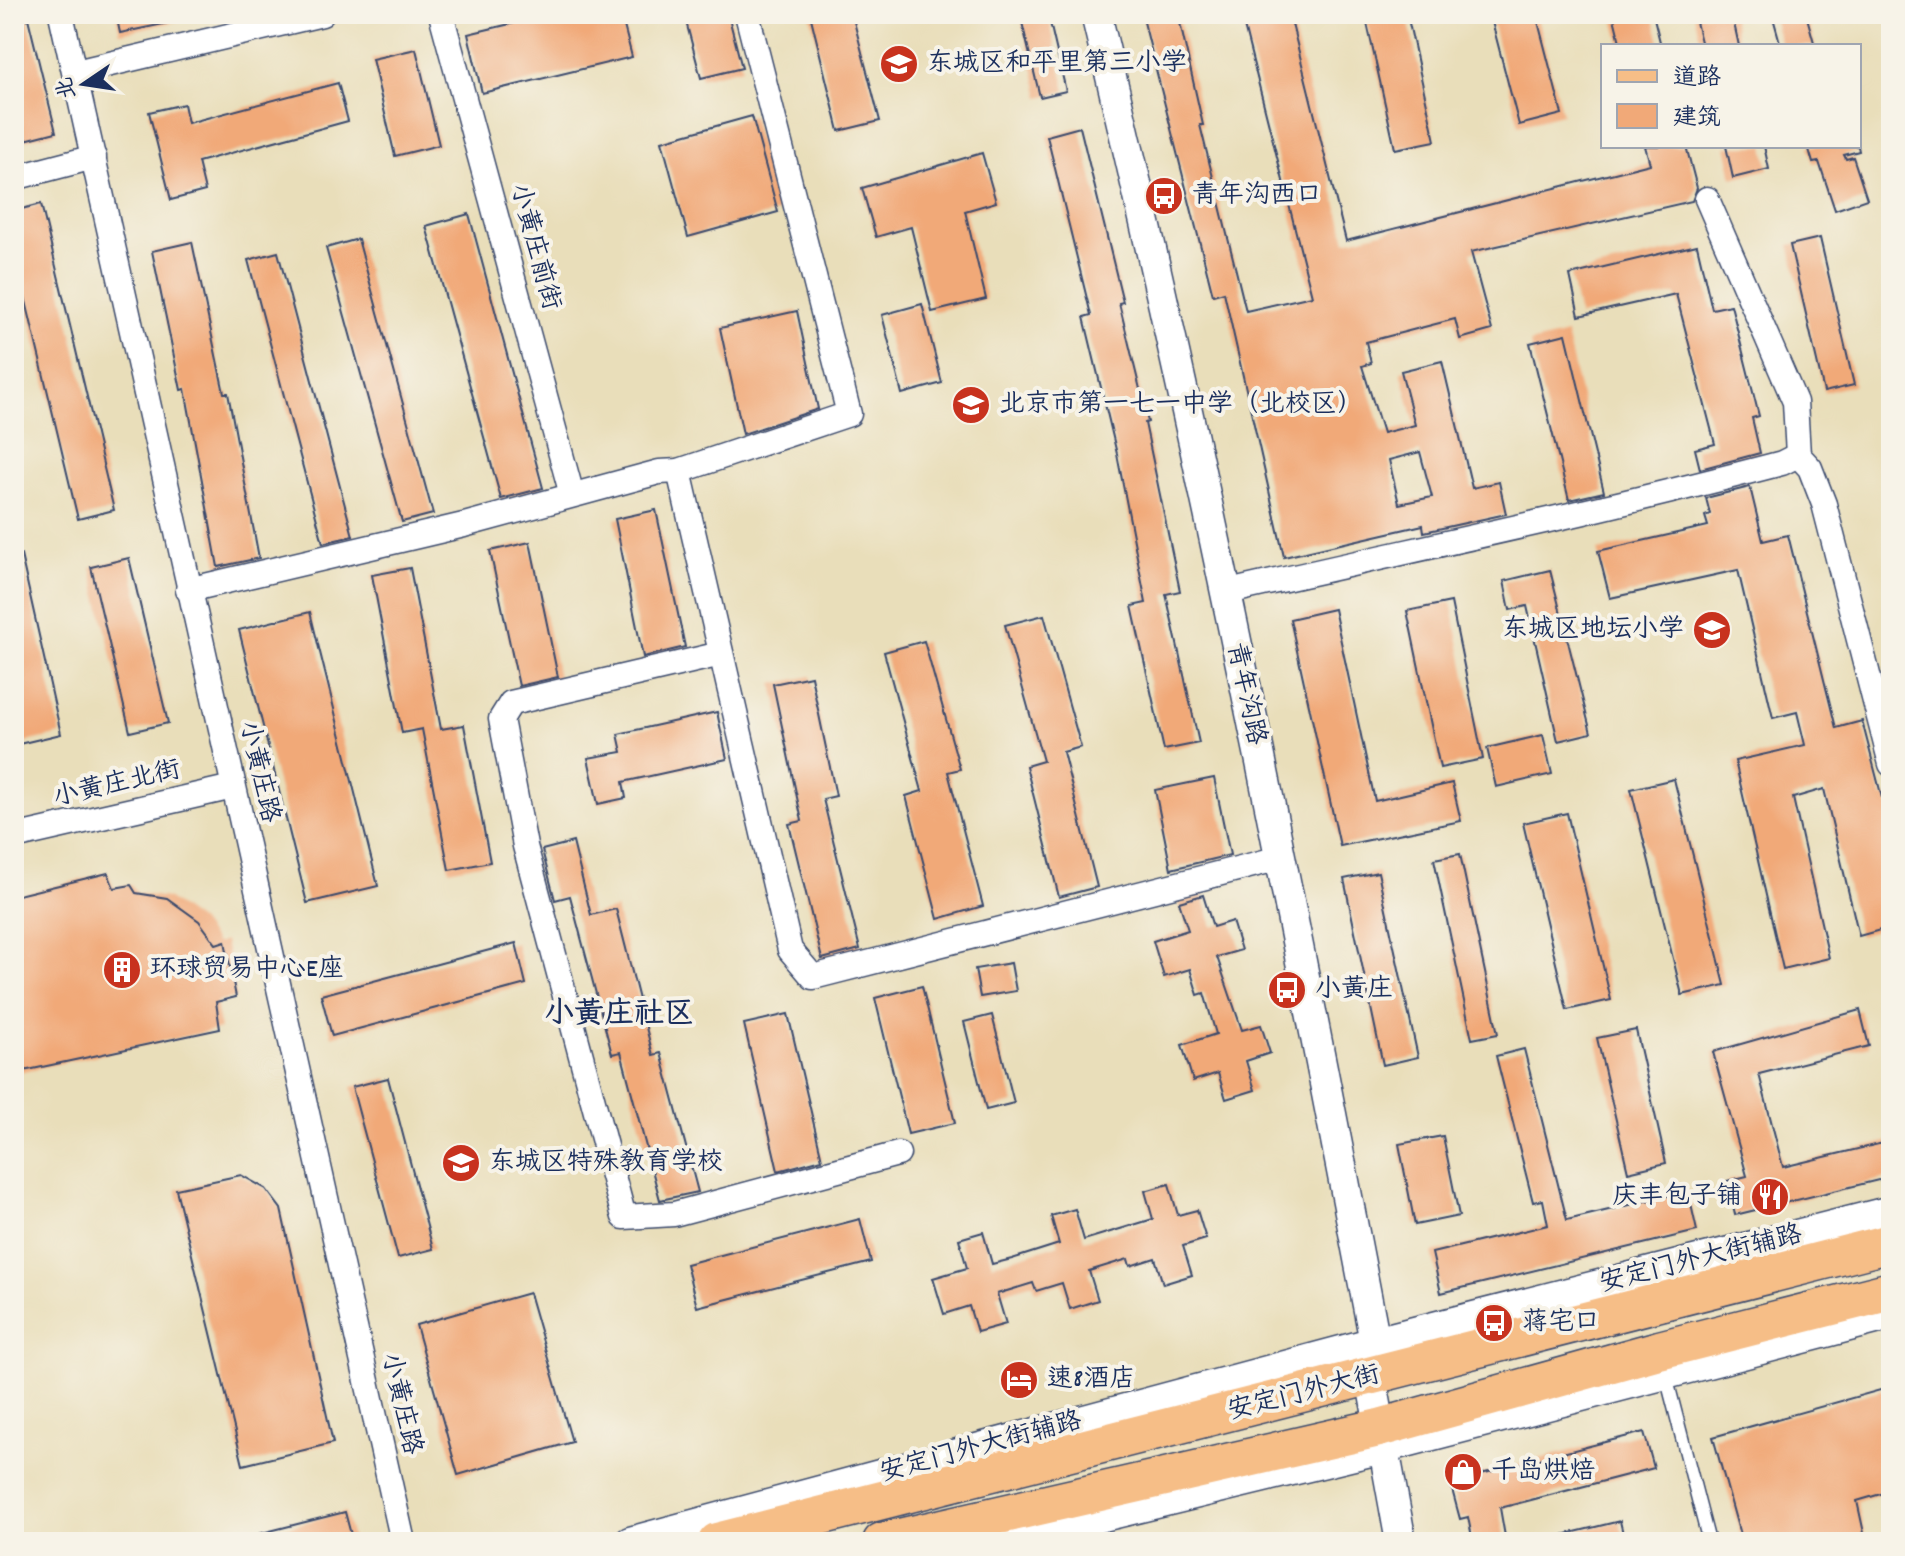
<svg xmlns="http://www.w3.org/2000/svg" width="1905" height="1556" viewBox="0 0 1905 1556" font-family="Dekko,'LXGW WenKai TC',sans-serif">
<rect width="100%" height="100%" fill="#f7f3e8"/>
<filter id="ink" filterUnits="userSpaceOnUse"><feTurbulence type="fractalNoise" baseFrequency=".0125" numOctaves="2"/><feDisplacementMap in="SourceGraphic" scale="16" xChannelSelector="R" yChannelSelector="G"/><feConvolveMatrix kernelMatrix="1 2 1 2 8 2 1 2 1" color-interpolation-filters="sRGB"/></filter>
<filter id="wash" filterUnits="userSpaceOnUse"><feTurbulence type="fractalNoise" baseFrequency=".006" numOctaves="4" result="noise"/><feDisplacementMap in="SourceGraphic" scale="32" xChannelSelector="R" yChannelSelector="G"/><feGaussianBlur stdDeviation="1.8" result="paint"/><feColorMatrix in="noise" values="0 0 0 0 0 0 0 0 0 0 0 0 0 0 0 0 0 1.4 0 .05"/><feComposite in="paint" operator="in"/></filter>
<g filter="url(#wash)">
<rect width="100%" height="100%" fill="#e9deba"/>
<g id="blocks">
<g fill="#f1a978" fill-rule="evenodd">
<polygon points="14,14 27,14 56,132 25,140 14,95"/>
<polygon points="116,14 177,14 178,21 120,33"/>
<polygon points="552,14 621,14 632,57 482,93 468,34"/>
<polygon points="684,14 728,14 742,68 701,78"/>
<polygon points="810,14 852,14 880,121 839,131"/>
<polygon points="1020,14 1048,14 1066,91 1040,97"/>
<path d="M1142,14H1178L1203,125H1200L1246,311L1312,296L1241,14H1287L1292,24L1346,241L1650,164L1645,146H1686L1697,188L1692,201L1471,252L1492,330L1460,339L1455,319L1366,342L1371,363L1362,366L1383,433L1415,425L1401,371L1442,361L1472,488L1499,482L1506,514L1424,532L1423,525L1284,557L1224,292L1213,295ZM1420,452L1432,497L1399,504L1389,460Z"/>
<polygon points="1365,14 1407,14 1435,141 1395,149"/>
<polygon points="1490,14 1536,14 1562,114 1519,125"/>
<polygon points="1613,14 1653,14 1661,46 1621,46"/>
<polygon points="1694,14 1732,14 1739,46 1702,46"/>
<polygon points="1772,14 1806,14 1815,46 1781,46"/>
<polygon points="416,49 439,145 395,156 372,59"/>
<polygon points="338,83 348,121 198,162 205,191 171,200 149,112 184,104 188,123"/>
<polygon points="752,116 778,212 688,237 662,141"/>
<polygon points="1080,127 1123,302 1119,303 1148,422 1145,423 1180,591 1166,594 1199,743 1164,750 1132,606 1146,603 1117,454 1084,317 1091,315 1047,136"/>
<polygon points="1726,146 1764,146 1769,169 1733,178"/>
<polygon points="1808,146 1858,146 1859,151 1844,155 1846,159 1853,157 1867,199 1835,210 1819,162 1813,163"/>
<polygon points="982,153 996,202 965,211 986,299 932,312 911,227 876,237 862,188"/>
<polygon points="41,204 114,510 78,519 14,251 14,211"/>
<polygon points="469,214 543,488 501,499 426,226"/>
<polygon points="1820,238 1854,385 1824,392 1790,245"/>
<polygon points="358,239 433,514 402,522 326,248"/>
<polygon points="192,242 224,393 228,393 259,558 218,567 185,389 181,390 152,251"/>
<polygon points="1697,245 1712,309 1731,305 1759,416 1752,418 1760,453 1700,469 1695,449 1715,444 1676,294 1579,316 1570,275"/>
<polygon points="278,252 353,536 323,543 248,260"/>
<polygon points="922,304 942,383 902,394 882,315"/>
<polygon points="797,311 818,409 743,434 720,328"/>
<polygon points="1566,334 1604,492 1569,500 1530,343"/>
<polygon points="1750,487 1763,541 1788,535 1836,728 1862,721 1882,798 1887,796 1891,812 1891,927 1859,936 1824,789 1793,798 1829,958 1783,969 1735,761 1805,745 1797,712 1773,718 1738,570 1610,598 1598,551 1708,526 1705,516 1710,514 1706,498"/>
<polygon points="656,510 685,647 643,657 615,519"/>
<polygon points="530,542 558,677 519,686 490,551"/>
<polygon points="14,555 21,555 61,734 19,744 14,720"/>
<polygon points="129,558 168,723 130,732 91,567"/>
<polygon points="410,568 441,729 464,725 490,862 449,870 422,729 402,733 372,575"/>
<polygon points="1550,570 1591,733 1558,741 1527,606 1510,610 1504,581"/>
<polygon points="1451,602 1483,759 1440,768 1407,611"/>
<polygon points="1334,609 1375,801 1452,783 1461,821 1340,846 1290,619"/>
<polygon points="310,612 378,886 307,903 239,630"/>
<polygon points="1044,615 1081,747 1063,752 1097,887 1059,897 1026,766 1043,761 1005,625"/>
<polygon points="924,641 960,769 948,772 983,906 938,919 906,796 922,791 884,652"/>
<polygon points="811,676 836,796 823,799 860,949 822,959 789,824 802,821 773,684"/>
<polygon points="717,712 727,759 623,782 626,798 598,804 588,758 622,752 618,734"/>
<polygon points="1543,735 1552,774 1496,787 1487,748"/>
<polygon points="1214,778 1230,855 1171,869 1155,790"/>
<polygon points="1674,779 1725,985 1682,995 1631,789"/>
<polygon points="1567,813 1611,1000 1567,1010 1523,823"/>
<polygon points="573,842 591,915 616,909 653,1055 661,1053 698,1192 660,1200 621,1052 612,1054 570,896 555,900 542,850"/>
<polygon points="1460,854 1498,1034 1472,1039 1434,859"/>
<polygon points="1378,872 1418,1057 1383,1065 1344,879"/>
<polygon points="108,873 114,888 131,885 136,893 167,898 199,921 216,944 225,941 236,997 216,1002 220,1029 14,1073 14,896"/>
<polygon points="1203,895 1213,927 1232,921 1241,950 1217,957 1242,1030 1261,1025 1270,1053 1246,1061 1255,1090 1226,1099 1218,1073 1193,1081 1182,1045 1216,1034 1204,993 1198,995 1190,969 1164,977 1153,941 1188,930 1179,902"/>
<polygon points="516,943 526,984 332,1036 321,995"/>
<polygon points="1011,963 1016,991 980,997 975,969"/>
<polygon points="922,986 955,1123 908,1134 875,998"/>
<polygon points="1860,1010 1869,1046 1759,1074 1783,1167 1891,1141 1891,1177 1735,1215 1727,1181 1747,1176 1713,1052"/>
<polygon points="788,1014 822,1159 778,1171 744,1024"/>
<polygon points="992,1015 1014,1103 986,1110 964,1022"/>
<polygon points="1636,1030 1666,1163 1628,1172 1597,1038"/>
<polygon points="1524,1049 1567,1220 1688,1191 1697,1231 1441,1293 1432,1253 1548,1225 1543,1200 1533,1202 1496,1056"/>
<polygon points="388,1078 433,1249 398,1258 352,1087"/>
<polygon points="1443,1136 1459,1216 1415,1225 1399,1144"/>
<polygon points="241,1175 266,1189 281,1209 333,1443 243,1465 176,1189"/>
<polygon points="1169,1184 1178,1215 1197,1210 1206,1239 1183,1246 1192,1275 1163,1284 1155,1258 1130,1266 1128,1259 1089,1271 1098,1300 1070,1309 1062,1283 1036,1291 1033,1283 997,1294 1006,1324 977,1332 969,1306 944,1314 933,1278 967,1268 959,1239 983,1232 992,1264 1012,1259 1059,1244 1051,1216 1075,1209 1084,1240 1153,1219 1145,1191"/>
<polygon points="860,1219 871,1262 697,1307 686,1264"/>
<polygon points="529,1293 572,1442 458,1475 416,1325"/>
<polygon points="1891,1387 1891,1491 1857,1501 1866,1542 1742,1542 1713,1437"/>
<polygon points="1644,1432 1654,1468 1500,1508 1506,1542 1473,1542 1468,1517 1460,1519 1450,1482"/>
<polygon points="345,1512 353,1542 251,1542 250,1536"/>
<polygon points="1620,1521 1625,1542 1558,1542 1558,1536"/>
</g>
</g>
</g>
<g filter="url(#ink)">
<use href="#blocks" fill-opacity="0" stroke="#3a496c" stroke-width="2"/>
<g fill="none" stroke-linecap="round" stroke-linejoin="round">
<g stroke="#3a496c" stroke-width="15">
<polyline id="service" points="1666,1376 1709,1542"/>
</g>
<g stroke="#3a496c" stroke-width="27">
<g id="minor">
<polyline points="61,14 403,1542"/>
<polyline points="441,14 572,495"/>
<polyline points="76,72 322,14"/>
<polyline points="14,178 94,157"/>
<polyline points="1707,199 1795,402 1798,455 1810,468 1824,504 1891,764"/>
<polyline points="679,471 790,950 813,977 1280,858"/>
<polyline points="188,590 464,525 659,472 679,471 849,414 747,14"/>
<path d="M1224,593C1410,550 1597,512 1782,463L1798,455"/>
<polyline points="721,654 511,703 501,719 525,846 624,1217 674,1214 898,1154"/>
<polyline points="14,837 233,787"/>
</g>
</g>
<g stroke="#3a496c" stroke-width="33">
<g id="tertiary">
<path d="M1096,14C1202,453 1290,898 1375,1342L1371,1377L1401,1542"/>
<polyline points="630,1542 1375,1342 1891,1211"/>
<polyline points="996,1542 1383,1448 1891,1315"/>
</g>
</g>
<g stroke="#3a496c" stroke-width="41">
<g id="primary">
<polyline points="717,1542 1891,1243"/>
<polyline points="882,1542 1379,1428 1659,1350 1891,1291"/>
</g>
</g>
<use href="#service" stroke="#fff" stroke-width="12"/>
<use href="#minor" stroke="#fff" stroke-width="24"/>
<use href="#tertiary" stroke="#fff" stroke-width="30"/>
<use href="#primary" stroke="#f6be87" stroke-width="38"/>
</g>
</g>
<defs>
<g id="school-disc" transform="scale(2)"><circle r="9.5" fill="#c8321e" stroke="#f7f3e8"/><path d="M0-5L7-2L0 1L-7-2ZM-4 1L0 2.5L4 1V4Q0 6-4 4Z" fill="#fff"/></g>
<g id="bus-disc" transform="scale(2)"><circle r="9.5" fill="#c8321e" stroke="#f7f3e8"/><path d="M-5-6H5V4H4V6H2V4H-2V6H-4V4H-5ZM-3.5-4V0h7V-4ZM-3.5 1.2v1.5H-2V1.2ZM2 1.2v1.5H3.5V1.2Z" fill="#fff"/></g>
<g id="building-disc" transform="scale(2)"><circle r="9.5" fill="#c8321e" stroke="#f7f3e8"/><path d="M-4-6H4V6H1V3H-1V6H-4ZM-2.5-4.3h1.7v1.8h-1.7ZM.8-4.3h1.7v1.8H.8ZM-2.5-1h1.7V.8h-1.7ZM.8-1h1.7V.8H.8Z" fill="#fff"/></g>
<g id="restaurant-disc" transform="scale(2)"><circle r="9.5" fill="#c8321e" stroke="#f7f3e8"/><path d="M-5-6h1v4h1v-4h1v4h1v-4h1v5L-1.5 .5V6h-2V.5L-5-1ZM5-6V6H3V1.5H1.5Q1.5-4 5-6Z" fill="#fff"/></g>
<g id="hotel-disc" transform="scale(2)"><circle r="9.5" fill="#c8321e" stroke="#f7f3e8"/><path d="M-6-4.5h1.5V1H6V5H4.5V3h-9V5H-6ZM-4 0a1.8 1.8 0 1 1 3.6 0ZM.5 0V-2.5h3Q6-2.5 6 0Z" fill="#fff"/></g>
<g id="shop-disc" transform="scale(2)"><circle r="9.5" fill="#c8321e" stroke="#f7f3e8"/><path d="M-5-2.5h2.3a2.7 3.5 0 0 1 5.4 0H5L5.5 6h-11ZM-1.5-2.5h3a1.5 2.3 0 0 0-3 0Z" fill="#fff"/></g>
</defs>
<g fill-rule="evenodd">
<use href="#school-disc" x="899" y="64"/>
<use href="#bus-disc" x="1164" y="196"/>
<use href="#school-disc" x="971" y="405"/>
<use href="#school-disc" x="1712" y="630"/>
<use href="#building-disc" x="122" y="970"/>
<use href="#bus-disc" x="1287" y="990"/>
<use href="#school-disc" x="461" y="1163"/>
<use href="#restaurant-disc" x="1770" y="1197"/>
<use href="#bus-disc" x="1494" y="1323"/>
<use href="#hotel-disc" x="1019" y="1380"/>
<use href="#shop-disc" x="1463" y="1472"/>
</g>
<g text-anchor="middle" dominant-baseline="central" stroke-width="8" stroke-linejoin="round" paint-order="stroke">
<g font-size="26" fill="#1b2f5e" stroke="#f7f3e8" text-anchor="start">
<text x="927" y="64">东城区和平里第三小学</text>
<text x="1192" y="196">青年沟西口</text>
<text x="999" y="405">北京市第一七一中学（北校区）</text>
<text x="1684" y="630" text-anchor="end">东城区地坛小学</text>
<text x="150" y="970">环球贸易中心E座</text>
<text x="1315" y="990">小黄庄</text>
<text x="489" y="1163">东城区特殊教育学校</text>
<text x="1742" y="1197" text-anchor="end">庆丰包子铺</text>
<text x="1522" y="1323">蒋宅口</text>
<text x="1047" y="1380">速8酒店</text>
<text x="1491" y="1472">千岛烘焙</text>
</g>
<g font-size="26" fill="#1b2f5e" stroke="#f7f3e8">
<text transform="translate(534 247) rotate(75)">小黄庄前街</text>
<text transform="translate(1245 694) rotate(78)">青年沟路</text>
<text transform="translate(258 772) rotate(77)">小黄庄路</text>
<text transform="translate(117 785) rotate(-13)">小黄庄北街</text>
<text transform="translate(1701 1260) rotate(-14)">安定门外大街辅路</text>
<text transform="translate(1304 1394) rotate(-14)">安定门外大街</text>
<text transform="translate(400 1404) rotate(77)">小黄庄路</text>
<text transform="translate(981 1448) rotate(-15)">安定门外大街辅路</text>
</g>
<g font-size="30" font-weight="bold" fill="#1b2f5e" stroke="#f7f3e8">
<text x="619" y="1016">小黄庄社区</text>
</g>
</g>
<rect width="1905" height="1556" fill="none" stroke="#f7f3e8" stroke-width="48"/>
<rect x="1601" y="44" width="260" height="104" fill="#f7f3e8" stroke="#9fa5b1" stroke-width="2"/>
<rect x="1617" y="70" width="40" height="12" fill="#f6be87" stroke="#9fa5b1" stroke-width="2"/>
<text x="1673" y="84" font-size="24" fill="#1b2f5e">道路</text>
<rect x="1617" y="104" width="40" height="24" fill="#f1a978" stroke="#9fa5b1" stroke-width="2"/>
<text x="1673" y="124" font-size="24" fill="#1b2f5e">建筑</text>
<g transform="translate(84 84) rotate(257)" stroke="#f7f3e8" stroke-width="6" paint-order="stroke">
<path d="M0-6L14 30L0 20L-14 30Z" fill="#1b2f5e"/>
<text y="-12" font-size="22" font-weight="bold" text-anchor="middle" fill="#1b2f5e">北</text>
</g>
</svg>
